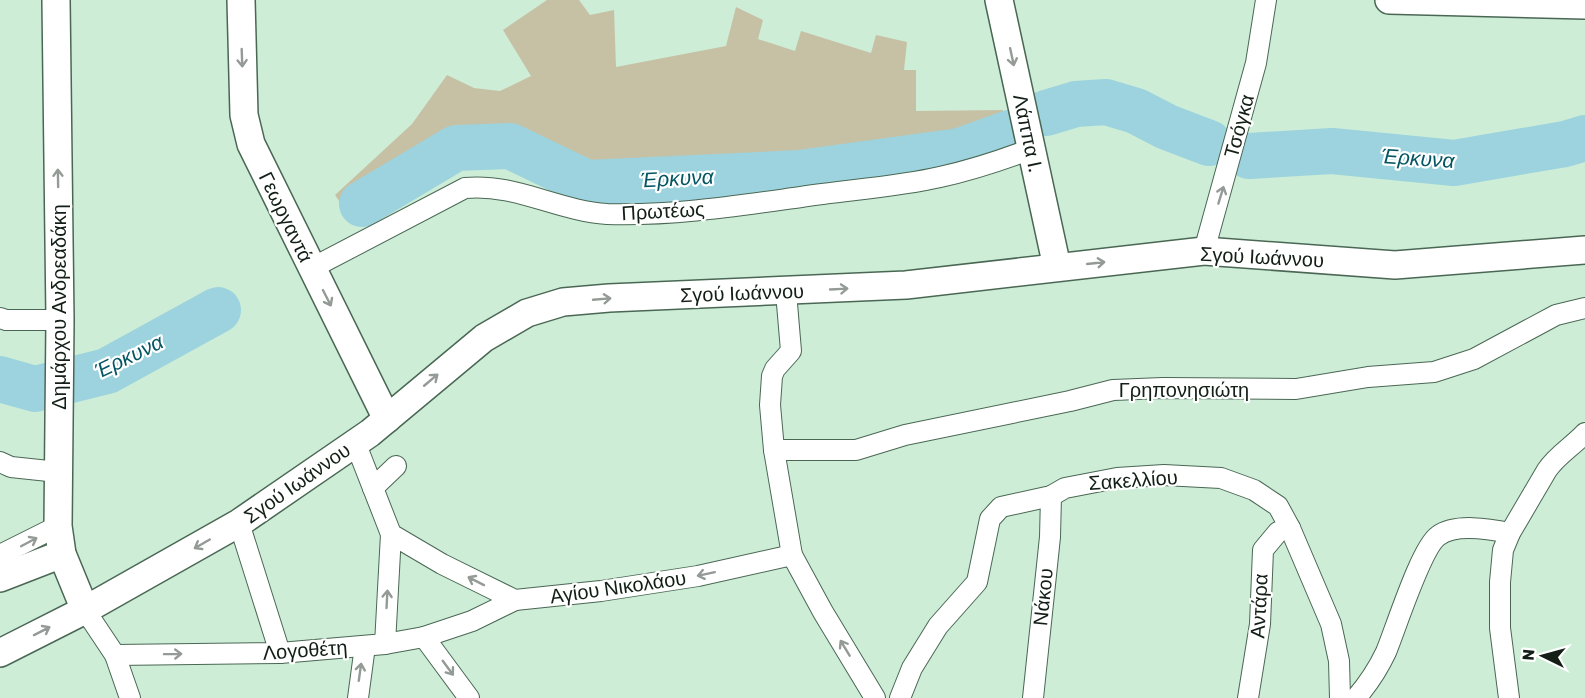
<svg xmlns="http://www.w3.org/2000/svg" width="1585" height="698" viewBox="0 0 1585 698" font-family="Rubik,sans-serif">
<rect width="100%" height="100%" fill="#cdedd6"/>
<polygon fill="#c6c1a4" points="547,0 579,0 590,15 614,10 616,67 726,46 736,7 763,20 758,39 795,51 801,31 871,53 876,35 907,42 904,70 916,70 916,111 1003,110 1004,123 971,135 855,158 801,165 588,175 509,141 455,143 345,210 335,195 412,124 447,75 474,88 500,91 531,76 503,30"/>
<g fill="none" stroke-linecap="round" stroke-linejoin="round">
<g stroke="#9cd3de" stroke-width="46">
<polyline points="1046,113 1076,104 1106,102 1136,111 1167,127 1209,143"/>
<polyline points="1249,156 1332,151 1454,163 1565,144 1585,138"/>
<polyline points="362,204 456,148 510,146 587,183 799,173 960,151 1010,133"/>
<polyline points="0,379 35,389 107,371 218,310"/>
</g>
<g stroke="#4a6754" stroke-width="22">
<g id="street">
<polyline points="1204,251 1256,63 1266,0"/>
<path d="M312,268L465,188C515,183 558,211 607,214C672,216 736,206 801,197C846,190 897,187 940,177C972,170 1002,160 1031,149"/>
<polyline points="786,292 791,351 775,369 772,376 770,405 774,450 792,555"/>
<polyline points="0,318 6,320 60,320"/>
<polyline points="355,442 391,534 442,564 515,600 601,591 698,576 792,555 823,612 875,698"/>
<polyline points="774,450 856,450 905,435 1070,401 1113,390 1163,388 1296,389 1368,377 1434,372 1474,359 1556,315 1585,308"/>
<polyline points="0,462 11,467 58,472"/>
<polyline points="373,488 396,466"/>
<polyline points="239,523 280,653"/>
<polyline points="0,555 58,526"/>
<polyline points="85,610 115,655 130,698"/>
<polyline points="424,637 472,621 515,600"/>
<polyline points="385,644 424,637 469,698"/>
<polyline points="115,655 280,653 385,644 391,534"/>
<polyline points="358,698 365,646"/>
<polyline points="900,698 912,668 938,626 977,582 990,519 1001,507 1051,496 1065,488 1117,478 1164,475 1221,478 1254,490 1278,506 1290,528 1331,624 1339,661 1340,698"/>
<polyline points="1033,698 1050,537 1051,496"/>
<polyline points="1248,698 1260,624 1263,550 1278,532 1290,528"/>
<path d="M1356,698C1368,684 1378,669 1386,652C1396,628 1421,548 1438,536C1455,523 1490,529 1510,533"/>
<path d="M1509,698L1500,628V582L1503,550L1510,533L1547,470C1557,455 1573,446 1585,433"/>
</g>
</g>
<g stroke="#4a6754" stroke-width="30">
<g id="secondary">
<polyline points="56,0 60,320 58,526 62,554 85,610"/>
<polyline points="241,0 244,115 251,144 387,419"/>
<polyline points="999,0 1057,267"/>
<polyline points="1389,0 1585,5"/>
<polyline points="0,578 62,554"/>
<polyline points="0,653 85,610 239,523 370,433 484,338 527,313 563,302 609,298 906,285 1204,251 1395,265 1585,250"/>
</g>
</g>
<use href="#street" stroke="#fff" stroke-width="20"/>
<use href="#secondary" stroke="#fff" stroke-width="27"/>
</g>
<defs><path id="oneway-shaft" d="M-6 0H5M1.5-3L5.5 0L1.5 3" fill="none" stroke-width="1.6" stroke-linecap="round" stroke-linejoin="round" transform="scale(1.5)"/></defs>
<g stroke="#949a96">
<use href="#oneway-shaft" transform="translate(1012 57) rotate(78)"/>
<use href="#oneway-shaft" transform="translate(242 58) rotate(88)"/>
<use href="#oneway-shaft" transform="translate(58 178) rotate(-91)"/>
<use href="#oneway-shaft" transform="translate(1221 195) rotate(-73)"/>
<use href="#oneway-shaft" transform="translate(1096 263) rotate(-6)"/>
<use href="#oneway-shaft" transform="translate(839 289) rotate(-3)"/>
<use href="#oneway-shaft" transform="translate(327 298) rotate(63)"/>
<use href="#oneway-shaft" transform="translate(602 299) rotate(-5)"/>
<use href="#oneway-shaft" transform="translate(431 380) rotate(-40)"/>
<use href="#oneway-shaft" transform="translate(29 542) rotate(-28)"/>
<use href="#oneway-shaft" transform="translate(202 544) rotate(150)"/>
<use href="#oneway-shaft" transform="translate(706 574) rotate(168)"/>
<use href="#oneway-shaft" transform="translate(476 581) rotate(-153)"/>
<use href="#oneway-shaft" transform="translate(387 599) rotate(-87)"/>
<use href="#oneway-shaft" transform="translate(42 631) rotate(-27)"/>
<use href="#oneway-shaft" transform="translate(845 648) rotate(-121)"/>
<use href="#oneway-shaft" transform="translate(173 654) rotate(-1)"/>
<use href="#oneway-shaft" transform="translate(448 668) rotate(54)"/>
<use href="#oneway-shaft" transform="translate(360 672) rotate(-82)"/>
</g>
<g text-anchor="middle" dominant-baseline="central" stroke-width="4.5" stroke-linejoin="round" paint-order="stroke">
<g font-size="20" fill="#121e16" stroke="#fff">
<text transform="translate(1239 126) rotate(-75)">Τσόγκα</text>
<text transform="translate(1028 133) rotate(78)">Λάππα Ι.</text>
<text transform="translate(663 211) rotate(-3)">Πρωτέως</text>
<text transform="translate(286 217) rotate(64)">Γεωργαντά</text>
<text transform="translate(1262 257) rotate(3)">Σγού Ιωάννου</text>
<text transform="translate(742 293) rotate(-2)">Σγού Ιωάννου</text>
<text transform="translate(59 307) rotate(-90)">Δημάρχου Ανδρεαδάκη</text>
<text x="1184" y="390">Γρηπονησιώτη</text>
<text transform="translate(1133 480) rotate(-4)">Σακελλίου</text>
<text transform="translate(297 483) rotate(-35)">Σγού Ιωάννου</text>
<text transform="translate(618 587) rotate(-8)">Αγίου Νικολάου</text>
<text transform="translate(1043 597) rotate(-84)">Νάκου</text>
<text transform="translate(1259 606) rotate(-87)">Αντάρα</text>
<text transform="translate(305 650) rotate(-4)">Λογοθέτη</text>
</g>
<g font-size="21" font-style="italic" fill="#055663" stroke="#fff">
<text transform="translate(1418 158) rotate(4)">Έρκυνα</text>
<text transform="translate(677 178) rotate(-3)">Έρκυνα</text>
<text transform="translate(129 356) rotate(-26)">Έρκυνα</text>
</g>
</g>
<g transform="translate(1543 656) rotate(275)" stroke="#ffffff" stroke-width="4.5" paint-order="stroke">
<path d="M0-4.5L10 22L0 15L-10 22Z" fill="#121e16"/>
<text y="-9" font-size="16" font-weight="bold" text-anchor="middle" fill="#121e16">N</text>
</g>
</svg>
